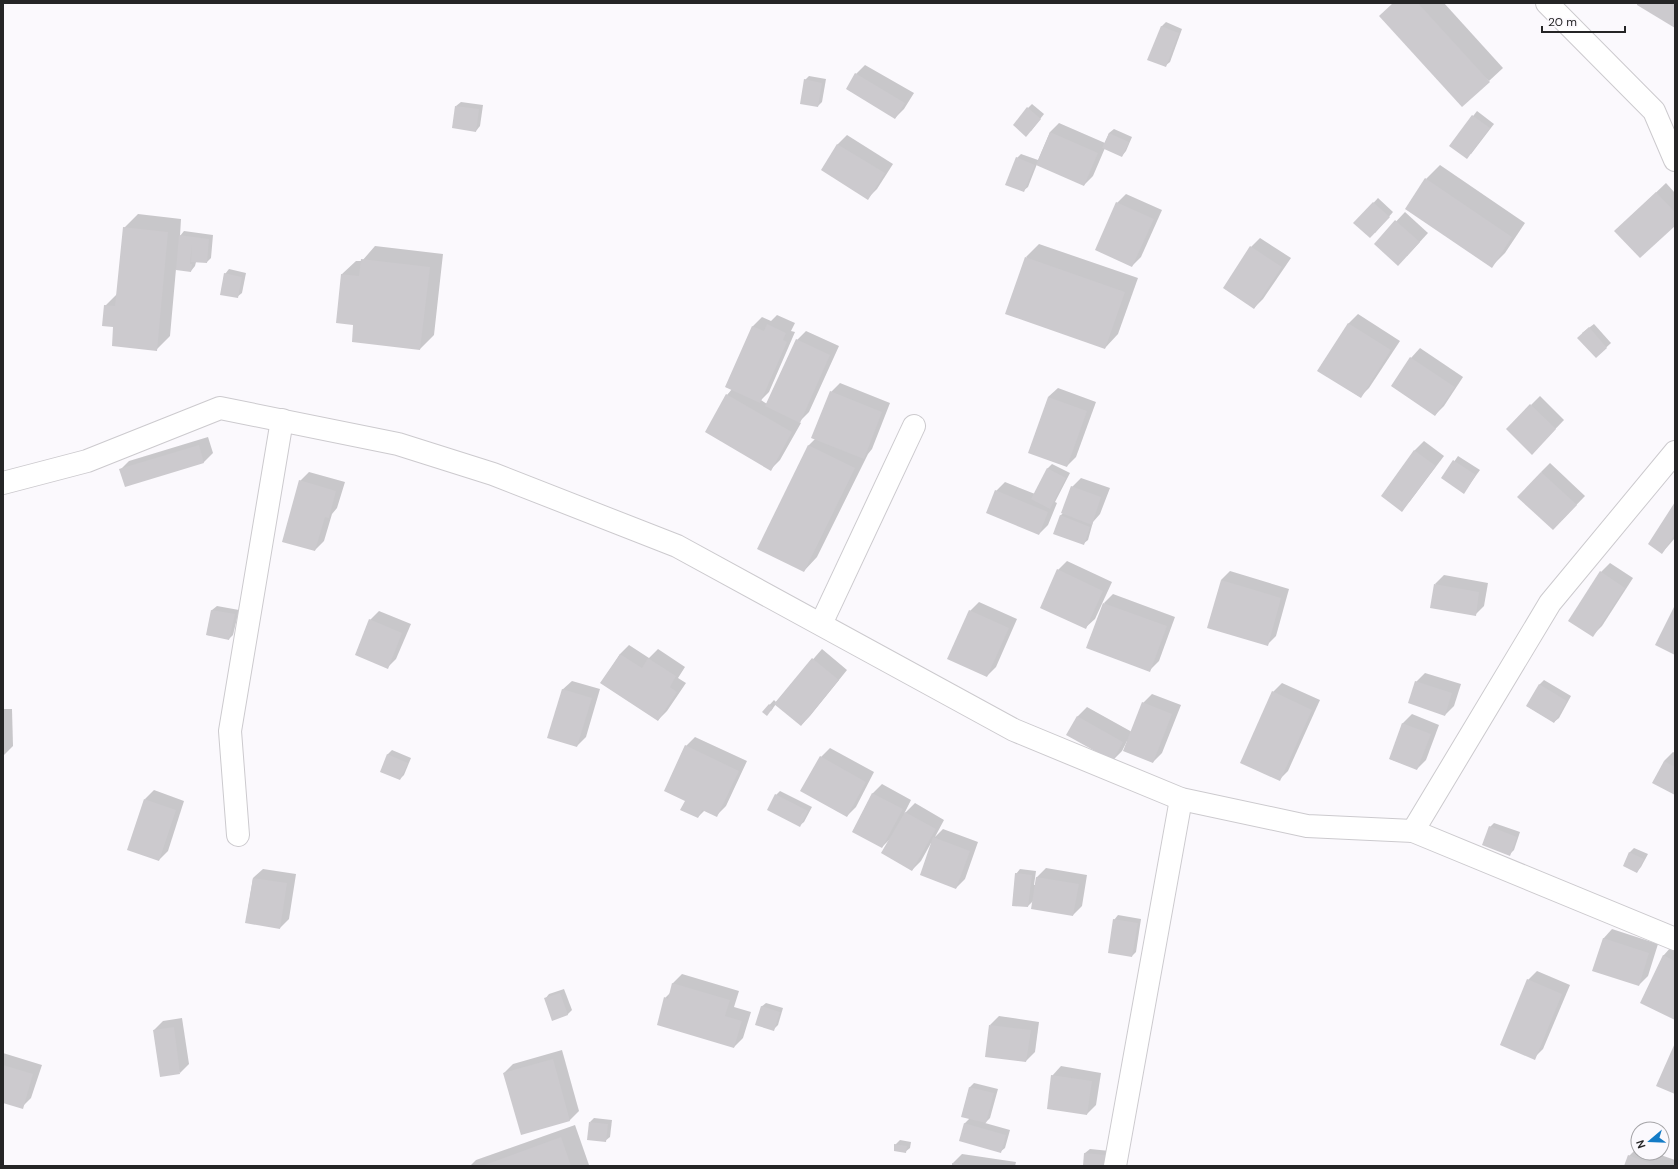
<svg xmlns="http://www.w3.org/2000/svg" width="1678" height="1169" viewBox="0 0 1678 1169" font-family="'DM Sans',sans-serif">
<rect width="100%" height="100%" fill="#fbf9fd"/>
<g fill="#0003">
<polygon points="1394,3 1444,3 1503,68 1489,81"/>
<polygon points="1166,22 1182,29 1170,62 1165,66 1161,27"/>
<polygon points="865,65 914,93 904,109 895,118 856,74"/>
<polygon points="809,76 826,79 822,102 818,106 805,80"/>
<polygon points="461,102 483,105 480,126 476,131 456,106"/>
<polygon points="1032,104 1044,114 1031,131 1028,108"/>
<polygon points="1477,111 1494,124 1471,154 1450,146"/>
<polygon points="1059,123 1105,143 1109,133 1114,129 1132,137 1126,151 1122,156 1105,148 1093,176 1084,185 1037,164 1028,187 1023,191 1017,158 1021,154 1038,160 1050,132"/>
<polygon points="847,135 893,164 877,189 868,198 823,170 838,144"/>
<polygon points="1440,165 1525,223 1505,253 1492,266 1426,179"/>
<polygon points="1666,183 1675,193 1675,224 1625,222"/>
<polygon points="1126,194 1162,210 1141,257 1132,266 1117,203"/>
<polygon points="1378,198 1393,212 1375,233 1355,223"/>
<polygon points="1405,212 1428,233 1407,256 1375,244"/>
<polygon points="138,214 181,219 180,236 184,231 213,235 211,258 207,262 196,262 195,266 191,271 176,269 170,336 156,350 114,327 105,306 118,293 124,228"/>
<polygon points="1260,238 1291,258 1263,299 1254,308 1224,288 1251,247"/>
<polygon points="1039,244 1138,278 1118,334 1105,348 1026,257"/>
<polygon points="375,246 443,254 434,335 420,349 354,324 342,274 356,261 362,261"/>
<polygon points="229,269 246,273 242,293 237,297 225,274"/>
<polygon points="1358,314 1400,341 1369,388 1360,397 1319,370 1349,323"/>
<polygon points="777,315 795,323 791,331 795,332 769,392 761,400 767,404 797,340 806,331 839,346 809,412 799,422 801,423 780,460 771,469 727,395 732,389 726,387 753,326 762,317 771,321"/>
<polygon points="1594,324 1611,343 1596,357 1582,333"/>
<polygon points="1420,348 1463,377 1444,406 1435,415 1392,386 1411,358"/>
<polygon points="840,383 890,403 872,449 868,454 817,557 804,571 759,549 809,445 816,438 831,392"/>
<polygon points="1058,388 1096,402 1076,457 1067,466 1048,397"/>
<polygon points="1540,396 1564,420 1541,444 1531,405"/>
<polygon points="208,437 213,453 204,462 120,470 129,461"/>
<polygon points="1424,441 1444,456 1410,501 1401,510 1382,496 1415,450"/>
<polygon points="1458,456 1480,470 1464,492 1443,478"/>
<polygon points="1550,463 1585,496 1562,520 1541,472"/>
<polygon points="1052,464 1070,473 1055,502 1057,503 1048,525 1039,534 996,491 1005,482 1035,494 1048,468"/>
<polygon points="309,472 345,482 337,508 332,514 324,541 315,550 300,481"/>
<polygon points="1081,478 1110,488 1100,514 1093,522 1088,540 1083,544 1060,516 1063,513 1072,487"/>
<polygon points="1675,503 1675,538 1662,553"/>
<polygon points="1067,561 1112,582 1095,619 1085,628 1058,570"/>
<polygon points="1610,563 1633,578 1602,626 1593,635 1601,572"/>
<polygon points="1230,571 1289,589 1276,636 1267,645 1221,580"/>
<polygon points="1444,575 1488,583 1484,606 1475,615 1435,584"/>
<polygon points="1113,594 1175,617 1159,661 1150,670 1104,603"/>
<polygon points="979,602 1017,619 996,667 987,676 970,611"/>
<polygon points="217,606 239,610 233,635 229,639 207,635 212,610"/>
<polygon points="379,611 411,624 396,659 387,668 370,620"/>
<polygon points="629,645 649,658 658,649 685,667 678,678 686,683 667,711 658,720 602,683 620,654"/>
<polygon points="822,649 847,670 810,716 801,725 776,704 771,711 763,712 774,700 776,702"/>
<polygon points="1425,673 1461,684 1454,706 1445,715 1416,682"/>
<polygon points="1544,680 1571,696 1559,718 1554,722 1527,706 1540,684"/>
<polygon points="572,681 600,689 586,737 577,746 562,690"/>
<polygon points="1282,683 1320,700 1288,771 1279,780 1273,692"/>
<polygon points="1152,694 1181,705 1162,753 1153,762 1127,741 1122,751 1113,760 1068,735 1078,716 1087,707 1132,732 1143,703"/>
<polygon points="3,709 12,709 13,746 3,756"/>
<polygon points="1412,714 1439,725 1426,760 1417,769 1390,759 1403,723"/>
<polygon points="695,737 747,761 726,806 717,815 705,810 698,817 686,801 686,746"/>
<polygon points="830,748 874,772 856,807 847,816 821,757"/>
<polygon points="392,750 411,758 404,775 400,779 381,771 388,754"/>
<polygon points="1673,752 1675,753 1675,794 1664,761"/>
<polygon points="882,784 911,800 904,814 915,803 944,820 935,837 943,829 978,842 965,879 956,888 931,843 921,861 912,870 891,838 882,847 853,831 873,793"/>
<polygon points="154,790 184,801 168,851 159,860 145,799"/>
<polygon points="780,791 812,807 804,822 799,826 776,795"/>
<polygon points="1494,823 1520,832 1514,850 1510,854 1490,827"/>
<polygon points="1634,848 1648,854 1641,867 1637,872 1624,865 1630,852"/>
<polygon points="1046,868 1087,875 1082,906 1073,915 1033,901 1028,906 1016,874 1020,869 1036,871 1034,885 1036,885 1037,877"/>
<polygon points="263,869 296,874 289,919 280,928 246,922 253,878"/>
<polygon points="1118,915 1141,919 1136,952 1132,956 1114,920"/>
<polygon points="1612,929 1658,944 1648,976 1639,985 1603,939"/>
<polygon points="1672,946 1675,948 1675,1019 1663,956"/>
<polygon points="1537,971 1570,985 1543,1049 1534,1058 1528,980"/>
<polygon points="682,974 739,991 734,1007 751,1012 743,1038 734,1047 665,998 671,992 673,983"/>
<polygon points="564,989 572,1010 567,1015 545,999 549,994"/>
<polygon points="766,1003 783,1008 778,1025 774,1029 761,1007"/>
<polygon points="999,1016 1039,1022 1035,1052 1026,1061 990,1025"/>
<polygon points="182,1018 189,1064 180,1073 154,1030 163,1021"/>
<polygon points="562,1050 579,1111 570,1120 522,1134 504,1073 513,1064"/>
<polygon points="3,1053 42,1065 31,1098 22,1107 3,1102"/>
<polygon points="1061,1066 1101,1073 1096,1105 1087,1114 1052,1076"/>
<polygon points="974,1083 998,1089 990,1118 985,1123 1010,1130 1005,1148 1000,1152 960,1140 965,1123 970,1118 970,1087"/>
<polygon points="594,1118 612,1120 610,1137 605,1141 590,1122"/>
<polygon points="575,1125 589,1165 588,1166 470,1166 476,1160"/>
<polygon points="900,1140 911,1142 910,1148 905,1152 895,1145"/>
<polygon points="1638,1147 1638,1153 1655,1153 1675,1160 1675,1166 1625,1166 1629,1156"/>
<polygon points="1090,1149 1110,1151 1108,1166 1084,1166 1085,1153"/>
<polygon points="962,1154 1016,1162 1015,1166 953,1166 953,1163"/>
</g>
<g fill="#cccace">
<polygon points="1393,3 1418,3 1490,82 1462,107 1379,16"/>
<polygon points="1637,3 1675,3 1675,28 1637,5"/>
<polygon points="1161,26 1179,33 1166,67 1147,60"/>
<polygon points="855,73 905,103 895,119 846,89"/>
<polygon points="804,79 822,83 818,107 800,104"/>
<polygon points="455,106 479,109 476,132 452,128"/>
<polygon points="1027,107 1041,119 1026,137 1013,125"/>
<polygon points="1472,115 1490,128 1467,159 1449,146"/>
<polygon points="1050,132 1098,153 1084,186 1036,165"/>
<polygon points="1109,133 1129,142 1122,157 1102,148"/>
<polygon points="837,144 885,173 868,200 821,170"/>
<polygon points="1016,157 1035,165 1024,192 1005,185"/>
<polygon points="1425,178 1512,237 1492,268 1405,209"/>
<polygon points="1656,192 1675,212 1675,226 1640,258 1614,231"/>
<polygon points="1116,202 1154,219 1132,267 1095,250"/>
<polygon points="1373,202 1390,217 1370,238 1353,223"/>
<polygon points="1395,220 1420,242 1398,266 1374,244"/>
<polygon points="123,227 168,232 157,351 112,346 113,327 102,326 104,305 115,306"/>
<polygon points="179,235 209,239 207,263 191,262 192,244 190,264 192,264 191,272 176,270"/>
<polygon points="1250,246 1282,267 1254,309 1223,288"/>
<polygon points="1025,257 1125,292 1105,349 1005,314"/>
<polygon points="361,259 430,267 420,350 352,342 353,325 336,323 341,274 359,276"/>
<polygon points="224,273 242,277 238,298 220,295"/>
<polygon points="1348,323 1391,350 1361,398 1317,371"/>
<polygon points="767,324 786,333 783,340 787,342 760,403 725,387 752,326 764,331"/>
<polygon points="1589,327 1607,348 1596,358 1577,338"/>
<polygon points="796,339 830,355 800,423 765,406"/>
<polygon points="1410,357 1455,387 1435,416 1391,386"/>
<polygon points="830,391 882,412 864,459 811,438"/>
<polygon points="726,394 792,432 771,471 705,432"/>
<polygon points="1048,397 1087,411 1067,467 1028,453"/>
<polygon points="1530,404 1556,429 1532,455 1506,429"/>
<polygon points="199,445 204,463 125,487 119,469"/>
<polygon points="808,445 855,468 804,572 757,549"/>
<polygon points="1414,450 1436,466 1402,512 1381,496"/>
<polygon points="1453,460 1476,475 1464,494 1441,478"/>
<polygon points="1047,468 1066,478 1050,509 1031,499"/>
<polygon points="1541,472 1577,505 1553,530 1517,497"/>
<polygon points="299,480 336,491 329,518 325,517 315,551 282,542"/>
<polygon points="1071,486 1101,497 1092,525 1061,513"/>
<polygon points="995,490 1048,512 1039,535 986,513"/>
<polygon points="1675,502 1675,534 1662,554 1648,544"/>
<polygon points="1060,515 1090,527 1084,545 1053,534"/>
<polygon points="1057,569 1103,591 1086,629 1040,608"/>
<polygon points="1600,571 1625,588 1593,637 1568,621"/>
<polygon points="1221,580 1281,598 1268,646 1207,628"/>
<polygon points="1434,584 1479,592 1476,616 1430,608"/>
<polygon points="1103,603 1167,626 1150,672 1086,648"/>
<polygon points="1675,605 1675,655 1655,645"/>
<polygon points="211,610 235,614 229,640 206,635"/>
<polygon points="969,610 1009,628 987,677 947,659"/>
<polygon points="369,619 402,633 388,669 355,655"/>
<polygon points="620,654 642,668 648,658 676,676 670,687 677,692 658,721 600,683"/>
<polygon points="812,658 839,680 801,726 774,704"/>
<polygon points="1415,681 1452,693 1445,716 1408,703"/>
<polygon points="1539,684 1567,701 1554,723 1526,706"/>
<polygon points="562,689 592,698 577,747 547,738"/>
<polygon points="1272,691 1312,710 1280,781 1240,763"/>
<polygon points="1142,702 1172,714 1153,763 1123,751"/>
<polygon points="769,704 773,708 767,716 762,712"/>
<polygon points="1077,716 1123,742 1113,761 1066,735"/>
<polygon points="1402,723 1431,734 1417,770 1389,759"/>
<polygon points="685,745 739,771 717,817 702,810 698,818 680,810 685,801 664,791"/>
<polygon points="387,754 408,763 400,780 380,772"/>
<polygon points="820,756 866,782 847,817 800,791"/>
<polygon points="1664,761 1675,767 1675,795 1652,783"/>
<polygon points="872,793 903,809 882,848 852,832"/>
<polygon points="775,794 808,811 800,827 767,810"/>
<polygon points="144,799 176,810 159,861 127,850"/>
<polygon points="905,812 936,829 912,871 881,853"/>
<polygon points="1489,826 1517,837 1510,856 1482,845"/>
<polygon points="933,837 970,851 956,889 920,875"/>
<polygon points="1629,852 1644,859 1637,873 1623,866"/>
<polygon points="1015,873 1032,875 1028,907 1012,906"/>
<polygon points="1036,877 1079,884 1073,916 1031,909"/>
<polygon points="253,878 287,883 280,929 245,923"/>
<polygon points="1113,919 1138,923 1132,957 1108,953"/>
<polygon points="1603,938 1649,953 1639,986 1592,971"/>
<polygon points="1663,955 1675,961 1675,1020 1640,1003"/>
<polygon points="1527,979 1562,994 1535,1060 1500,1045"/>
<polygon points="672,983 730,1000 725,1016 742,1021 734,1048 657,1025 664,997 668,999"/>
<polygon points="560,993 568,1015 552,1021 544,998"/>
<polygon points="761,1006 780,1012 774,1031 755,1025"/>
<polygon points="989,1025 1031,1030 1026,1062 985,1057"/>
<polygon points="174,1027 180,1074 160,1077 153,1030"/>
<polygon points="1675,1043 1675,1094 1656,1086"/>
<polygon points="553,1059 570,1121 521,1135 503,1073"/>
<polygon points="3,1065 33,1074 23,1109 3,1103"/>
<polygon points="1051,1075 1092,1081 1087,1115 1047,1109"/>
<polygon points="969,1087 994,1093 986,1123 961,1117"/>
<polygon points="589,1122 608,1124 606,1142 587,1140"/>
<polygon points="964,1123 1006,1135 1001,1153 959,1141"/>
<polygon points="561,1137 571,1166 482,1166"/>
<polygon points="894,1144 907,1146 906,1153 894,1151"/>
<polygon points="1084,1153 1106,1155 1105,1166 1083,1166"/>
<polygon points="1628,1155 1657,1166 1624,1166"/>
<polygon points="952,1163 965,1165 965,1166 952,1166"/>
</g>
<g fill="none" stroke-linecap="round" stroke-linejoin="round">
<g stroke="#cccace" stroke-width="24">
<g id="street">
<polyline points="1547,3 1654,111 1675,160"/>
<polyline points="3,483 87,461 220,408 398,444 493,474 677,546 1014,730 1181,799 1307,826 1413,831 1675,939"/>
<polyline points="821,624 914,426"/>
<polyline points="1413,831 1550,603 1675,452"/>
<polyline points="238,835 230,731 282,420"/>
<polyline points="1115,1166 1181,799"/>
</g>
</g>
<use href="#street" stroke="#fff" stroke-width="22"/>
</g>
<rect width="1678" height="1169" fill="none" stroke="#252526" stroke-width="8"/>
<g transform="translate(1650 1141) rotate(251)"><circle r="19" fill="#fbf9fd" stroke="#a5a4a7"/>
<path d="M0-3L7 15L0 10L-7 15Z" fill="#137bc6"/>
<text y="-6" font-size="11" font-weight="bold" text-anchor="middle" fill="#252526">N</text>
</g>
<path d="M1542 26v6h83v-6" fill="none" stroke="#252526" stroke-width="2"/>
<text x="1548" y="26" font-size="12" fill="#252526" stroke="#fbf9fd" stroke-width="3" paint-order="stroke">20 m</text>
</svg>
